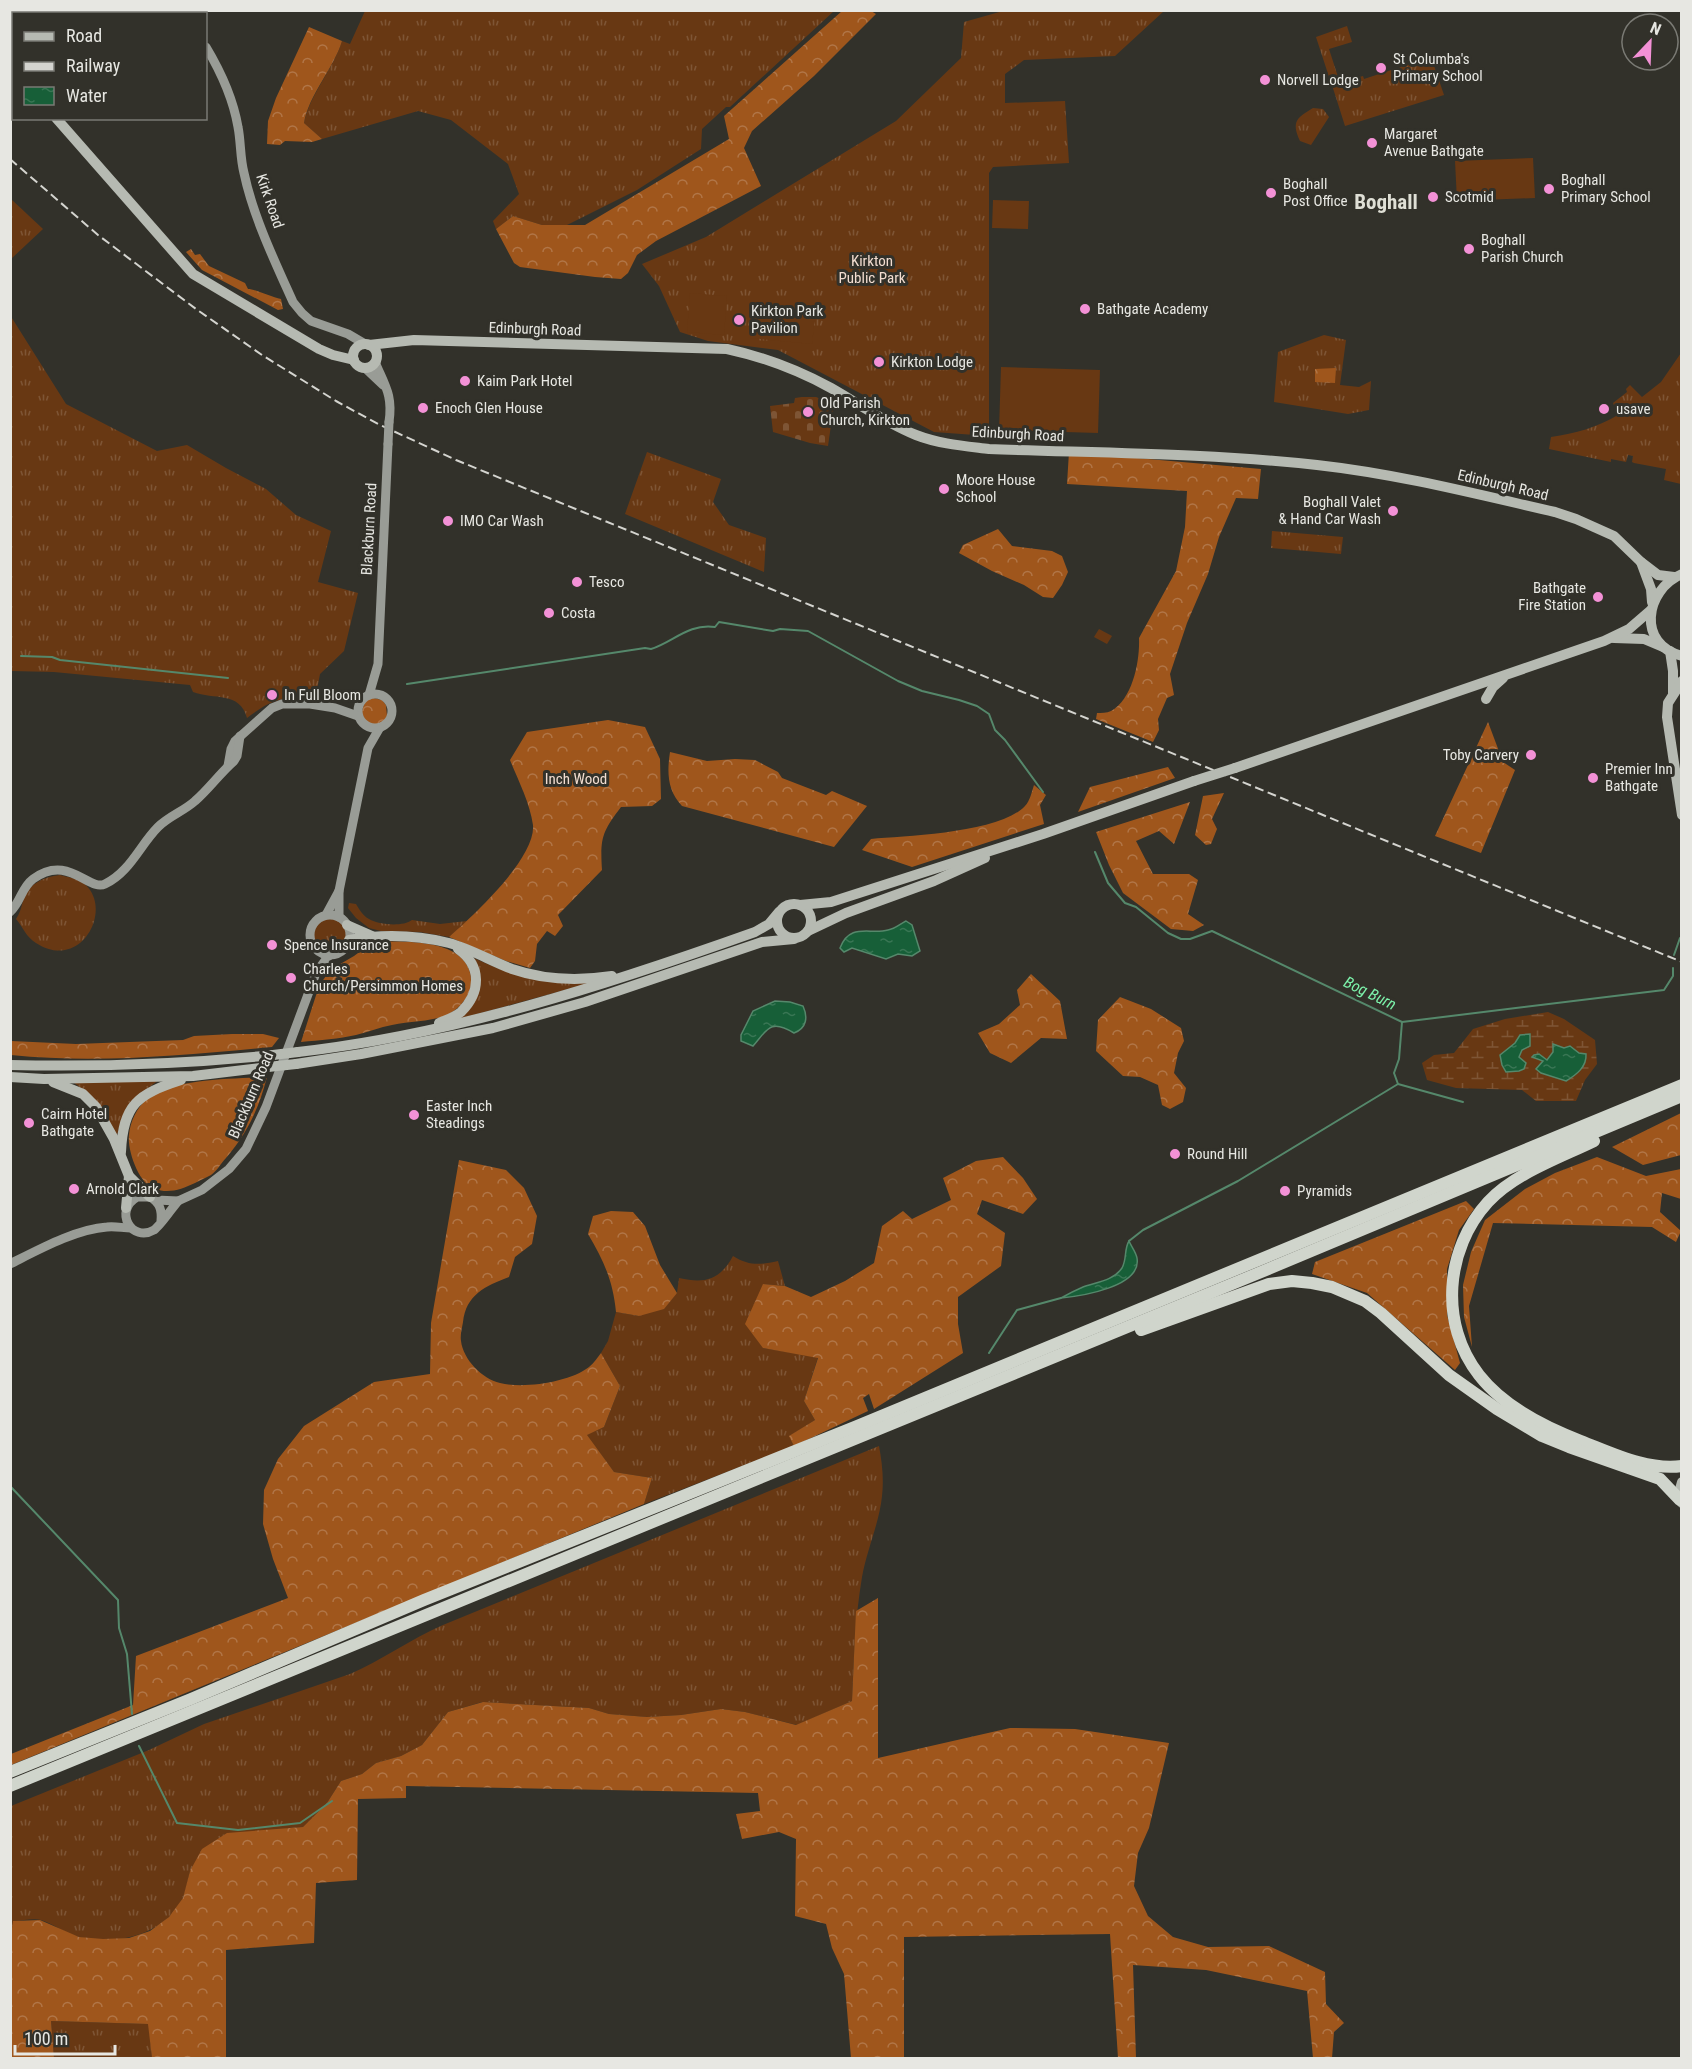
<svg xmlns="http://www.w3.org/2000/svg" width="1692" height="2069" viewBox="0 0 1692 2069" font-family="'Roboto Condensed',sans-serif">
<defs>
<pattern id="grass-tufts" width="24" height="20" patternUnits="userSpaceOnUse" patternTransform="scale(1.5)"><rect width="24" height="20" fill="#683813"/><path d="M3 7l-1-3M5 7V3M7 7l1-3M15 17l-1-3M17 17v-4M19 17l1-3" fill="none" stroke="#7e5535"/></pattern>
<pattern id="forest-crowns" width="20" height="18" patternUnits="userSpaceOnUse" patternTransform="scale(1.5)"><rect width="20" height="18" fill="#9f561c"/><path d="M2 6a3 3 0 1 1 6 0M12 15a3 3 0 1 1 6 0" fill="none" stroke="#b17648"/></pattern>
<pattern id="wetland-marsh" width="20" height="14" patternUnits="userSpaceOnUse" patternTransform="scale(1.5)"><rect width="20" height="14" fill="#683813"/><path d="M1 5h8M5 5V1M11 12h8M15 12V8" fill="none" stroke="#7e5535"/></pattern>
<pattern id="cemetery-stones" width="16" height="16" patternUnits="userSpaceOnUse" patternTransform="scale(1.5)"><rect width="16" height="16" fill="#683813"/><path d="M2 7V4a2 2 0 0 1 4 0v3zM10 15v-3a2 2 0 0 1 4 0v3z" fill="#7e5535"/></pattern>
<pattern id="water-ripples" width="26" height="14" patternUnits="userSpaceOnUse" patternTransform="scale(1.5)"><rect width="26" height="14" fill="#175f38"/><path d="M2 4q2-2 4 0t4 0M15 11q2-2 4 0t4 0" fill="none" stroke="#397654"/></pattern>
</defs>
<rect width="100%" height="100%" fill="#32312a"/>
<g fill="url(#grass-tufts)">
<path d="M365,11H834L730,107H726L702,129L701,149L637,190L567,225H542L513,216L496,229L493,221L519,194L508,164L451,120L418,111L322,139L304,123C310,94 333,70 342,41L350,44Z"/>
<polygon points="1003,11 1164,11 1115,56 1024,60 1005,74 1005,103 1065,101 1069,163 993,167 989,173 989,436 934,432 778,350 708,341 680,332 659,286 642,264 706,237 896,121 961,58 964,22"/>
<polygon points="1347,26 1352,42 1329,49 1339,80 1331,83 1316,37"/>
<polygon points="1431,57 1444,95 1345,126 1332,85 1363,76 1364,79"/>
<path d="M1313,108L1323,109L1329,117L1311,145L1300,141C1291,121 1297,118 1313,108Z"/>
<polygon points="11,199 43,229 11,259"/>
<path d="M10,315L66,404L157,451L187,445L226,468L266,489L296,515L331,531L318,582L358,593L344,651L320,674L315,700C284,695 272,699 247,718C240,691 214,700 193,692L190,685L54,672L11,671Z"/>
<polygon points="1324,335 1346,340 1340,385 1359,387 1371,381 1369,410 1348,414 1274,402 1278,352"/>
<path d="M1681,353V484L1664,480L1666,469L1634,463L1632,462L1633,456L1628,455L1626,462L1611,459V462L1549,449L1551,437C1576,433 1596,428 1618,415L1613,403L1627,392L1626,389L1630,385L1642,397L1661,382Z"/>
<polygon points="647,452 721,479 713,502 729,525 766,538 764,572 625,514"/>
<polygon points="1272,531 1343,537 1341,554 1271,548"/>
<polygon points="1099,629 1112,636 1107,644 1094,637"/>
<path d="M60,875C67,877 75,878 82,882C116,906 82,973 36,943C26,937 23,927 16,919C20,913 21,908 23,901C28,884 43,877 60,875Z"/>
<path d="M349,903L356,904C359,909 363,916 369,919C379,925 403,927 412,920L440,924L467,921L449,937L420,932L381,931L369,928L356,918L348,908Z"/>
<circle cx="330" cy="935" r="18"/>
<polygon points="471,957 502,970 594,982 455,1020 464,1012"/>
<path d="M159,1080C132,1099 125,1107 116,1139C104,1110 98,1102 73,1082Z"/>
<path d="M733,1256C749,1266 760,1265 778,1261L785,1286L763,1284V1348L818,1357L804,1401L815,1420L790,1436L794,1446L644,1504L652,1478L614,1472L586,1435L604,1427L620,1386L601,1353L608,1341L616,1312L639,1316L677,1293L679,1278C705,1284 720,1280 733,1256Z"/>
<path d="M879,1446C882,1462 884,1479 882,1496C879,1524 867,1549 862,1577C855,1618 854,1659 852,1701L797,1725L745,1712L721,1709L681,1715L647,1717L609,1714L589,1708L482,1702L448,1712L422,1745L401,1756L376,1763L362,1774L341,1781L327,1803L303,1827L275,1830L190,1871C188,1879 186,1890 183,1898C165,1935 116,1946 79,1937C66,1934 54,1924 41,1920C33,1918 22,1921 14,1921L11,1944V1806L149,1750L204,1724L350,1674C382,1660 411,1639 443,1625Z"/>
<polygon points="51,2021 149,2024 152,2058 54,2058"/>
</g>
<g fill="url(#forest-crowns)">
<polygon points="842,11 871,11 876,14 814,76 752,131 744,148 761,186 656,241 637,255 628,273 621,279 595,277 520,267 514,263 496,229 513,216 542,225 585,225 729,139 724,116"/>
<path d="M309,27L342,41C333,70 309,94 304,123L322,139L312,142L285,141L280,145L267,144L268,121L276,98Z"/>
<path d="M191,249L195,255L200,254L209,266L245,283L248,289C255,289 271,297 281,299L283,309L278,310L202,270L186,252Z"/>
<polygon points="1336,368 1335,383 1315,382 1315,369"/>
<path d="M1069,452L1261,469L1258,499L1236,498L1219,537L1208,574L1187,623L1170,674L1174,695L1167,698L1158,719L1159,730L1153,742L1096,719L1097,713C1101,713 1107,713 1111,711C1133,699 1140,660 1139,638L1176,571L1185,527L1187,491L1067,484Z"/>
<polygon points="998,529 1012,546 1052,551 1062,556 1068,572 1062,585 1053,598 1043,597 1024,585 992,571 959,553 963,545"/>
<path d="M369,697L382,700L386,705L387,716L383,724L370,725C368,722 365,721 363,719C359,712 365,702 369,697Z"/>
<path d="M608,720L645,727L660,759L661,799L652,806L621,807C602,832 600,838 602,870L558,915L563,926L555,936L547,931L537,944L535,961L530,968L506,961L449,937C473,916 536,858 533,825C530,803 518,780 510,760L527,732Z"/>
<polygon points="1488,722 1503,762 1515,770 1481,853 1435,836"/>
<path d="M670,752L707,761L735,759L755,760L778,772L782,778L826,795L832,791L867,806L834,847L682,806C667,790 667,772 670,752Z"/>
<polygon points="1168,767 1175,778 1078,812 1090,787"/>
<path d="M1034,785L1046,795L1040,805L1044,824L912,867L862,850L871,839C907,836 1000,833 1025,806C1030,801 1032,791 1034,785Z"/>
<polygon points="1224,793 1212,819 1217,829 1211,844 1206,845 1195,835 1203,796"/>
<polygon points="1190,802 1174,844 1159,831 1136,841 1153,874 1189,874 1198,880 1188,914 1204,925 1193,931 1171,929 1123,893 1109,865 1096,832"/>
<path d="M373,942C405,941 473,938 471,983C470,997 459,1009 447,1015C430,1022 410,1021 392,1025C380,1027 368,1032 356,1035C339,1039 320,1040 301,1042L319,986L330,970L354,956Z"/>
<polygon points="1031,974 1060,1001 1067,1039 1041,1038 1011,1063 990,1053 978,1033 999,1024 1020,1005 1017,990"/>
<polygon points="1120,997 1151,1009 1181,1028 1184,1041 1178,1053 1174,1073 1186,1088 1183,1102 1170,1109 1162,1105 1158,1085 1140,1077 1123,1076 1096,1051 1098,1020"/>
<path d="M232,1034H263L279,1038L272,1047C186,1055 97,1064 11,1055V1041L76,1044L183,1040L194,1036Z"/>
<path d="M267,1077C259,1108 247,1134 226,1158C221,1163 217,1171 211,1175C206,1178 200,1180 195,1183C182,1189 169,1194 155,1189C139,1185 127,1150 129,1135C130,1122 137,1107 147,1099C171,1078 236,1079 267,1077Z"/>
<polygon points="1681,1113 1681,1155 1643,1165 1612,1147"/>
<polygon points="1003,1157 1023,1178 1037,1199 1023,1214 982,1200 977,1214 1005,1233 1001,1266 958,1297 958,1324 963,1353 874,1409 869,1394 863,1398 868,1411 794,1446 789,1436 815,1420 804,1401 818,1358 763,1348 745,1324 763,1284 785,1286 811,1297 845,1281 874,1263 882,1226 903,1211 912,1219 951,1200 943,1178 976,1161"/>
<polygon points="1597,1157 1646,1176 1681,1169 1681,1199 1662,1193 1660,1212 1681,1231 1676,1242 1652,1227 1493,1223 1469,1306 1472,1347 1464,1317 1463,1285 1471,1252 1485,1220 1525,1189 1555,1173"/>
<path d="M459,1160L506,1170L524,1188L537,1216L532,1244L515,1257L509,1277C485,1286 466,1295 463,1322C462,1328 460,1335 461,1341C463,1359 482,1379 500,1383C524,1389 570,1382 589,1367C594,1363 598,1357 601,1353L620,1386L604,1427L587,1435L614,1472L652,1478L644,1504L11,1765V1754L133,1705L136,1656L288,1598L273,1559L263,1524L264,1490L278,1459L304,1426L374,1382L430,1374L431,1323Z"/>
<polygon points="1466,1201 1474,1209 1459,1230 1447,1269 1447,1315 1460,1363 1455,1370 1367,1293 1312,1274 1315,1262"/>
<path d="M611,1211L633,1212L645,1226L660,1265L677,1293L664,1309L639,1316L616,1312C613,1281 604,1261 588,1234L593,1216Z"/>
<polygon points="878,1598 878,1758 1010,1728 1075,1729 1169,1743 1149,1828 1138,1853 1134,1886 1148,1916 1173,1937 1208,1947 1269,1946 1325,1972 1326,2004 1344,2023 1334,2032 1332,2058 1313,2058 1307,1991 1206,1970 1133,1965 1136,2058 1118,2058 1110,1934 904,1937 904,2058 851,2058 844,1974 832,1948 826,1924 795,1916 796,1839 779,1832 742,1839 736,1814 760,1811 758,1793 406,1786 406,1798 358,1799 357,1880 316,1883 314,1943 226,1950 226,2058 152,2058 148,2024 51,2021 54,2058 11,2058 10,1944 13,1921 40,1920 79,1937 103,1939 129,1938 150,1931 169,1917 183,1898 190,1871 202,1849 227,1833 303,1827 327,1803 341,1781 362,1774 376,1763 401,1756 422,1745 448,1712 483,1702 589,1708 609,1714 647,1717 681,1715 721,1709 745,1712 796,1725 852,1701 856,1611"/>
</g>
<polygon fill="url(#wetland-marsh)" points="1548,1012 1564,1019 1595,1040 1597,1064 1585,1080 1576,1101 1536,1101 1522,1090 1456,1088 1427,1080 1422,1063 1434,1055 1454,1053 1473,1029 1505,1019"/>
<polygon fill="url(#cemetery-stones)" points="802,397 816,397 834,404 828,446 810,443 773,432 770,406 794,403 795,398"/>
<g fill="#683813">
<polygon points="1533,158 1535,198 1457,201 1455,161"/>
<polygon points="993,200 1029,201 1028,229 992,228"/>
<polygon points="690,293 727,296 724,335 687,332"/>
<polygon points="754,301 816,308 812,344 750,338"/>
<polygon points="1001,367 1100,370 1098,433 999,430"/>
</g>
<g fill="url(#water-ripples)" stroke="#55886b" stroke-width="1.5">
<path d="M906,921L912,925L920,951L912,956L898,954L886,959L852,948L844,952L840,948C850,922 870,935 888,930C895,929 900,924 906,921Z"/>
<path d="M775,1001L790,1002L803,1006C808,1017 807,1028 794,1033C770,1018 767,1030 753,1046L741,1041V1035L753,1011Z"/>
<polygon points="1530,1034 1530,1046 1522,1050 1519,1057 1526,1063 1524,1069 1519,1071 1506,1072 1502,1065 1500,1055 1515,1043 1520,1035"/>
<path d="M1553,1044L1564,1048L1570,1046L1579,1053L1586,1054C1587,1067 1576,1075 1566,1081L1541,1073L1536,1069L1543,1061L1532,1057L1534,1055L1539,1054L1547,1060L1553,1052Z"/>
<path d="M1129,1241C1131,1246 1136,1252 1137,1258C1142,1287 1081,1296 1061,1298C1068,1294 1076,1290 1083,1287C1097,1282 1113,1281 1122,1268C1127,1259 1124,1249 1129,1241Z"/>
</g>
<g fill="none" stroke-linecap="round" stroke-linejoin="round">
<g stroke="#55886b" stroke-width="2">
<polyline points="21,656 52,657 60,660 228,678"/>
<path d="M407,684L645,648L651,649C673,642 689,623 715,627L719,622L773,631L780,629L808,631L898,681L922,691L959,700L977,706L989,714L995,730L1005,740L1043,792"/>
<polyline points="1095,852 1108,883 1125,903 1136,907 1168,933 1181,939 1190,939 1212,931 1402,1022 1664,990 1673,976 1673,968"/>
<polyline points="1674,955 1680,938"/>
<polyline points="1402,1022 1399,1059 1394,1073 1398,1084 1463,1102"/>
<polyline points="1129,1241 1143,1230 1238,1181 1398,1084"/>
<polyline points="989,1353 1017,1310 1061,1298"/>
<polyline points="10,1486 118,1600 119,1628 127,1654 132,1714"/>
<polyline points="139,1746 177,1823 238,1830 300,1823 332,1801"/>
</g>
<g stroke="#999c96" stroke-width="9">
<polyline points="179,10 181,14"/>
<path d="M206,47C221,72 233,98 238,127C241,142 240,158 244,173C253,216 275,262 293,302L302,313L311,321L348,334L365,344"/>
<path d="M375,362C385,386 393,395 389,422"/>
<polyline points="365,368 383,385"/>
<circle cx="375" cy="711" r="17"/>
<polyline points="369,695 378,664 388,444"/>
<polyline points="228,766 231,749 235,741 272,708 282,704 310,704 335,708 358,716"/>
<path d="M10,912C21,902 21,888 33,879C68,853 89,892 105,884C130,872 140,845 158,827C169,816 184,811 195,801C209,789 220,773 234,761L237,756L240,736"/>
<polyline points="326,915 339,891"/>
<circle cx="330" cy="935" r="20"/>
<polyline points="339,917 339,891 368,748 379,729"/>
<polyline points="156,1200 178,1201 202,1190 229,1169 246,1149 266,1107 316,973 330,954"/>
<path d="M161,1221C162,1210 160,1203 150,1197H137C113,1211 132,1243 154,1230C161,1225 172,1208 178,1201"/>
<path d="M10,1264C38,1250 76,1229 107,1227C115,1226 123,1228 131,1228"/>
</g>
<g stroke="#b6bab2" stroke-width="10">
<polyline points="10,69 14,72"/>
<polyline points="56,118 193,274 319,349 333,355 354,360"/>
<circle cx="365" cy="356" r="12"/>
<path d="M369,345L414,340L727,349C764,357 798,370 831,388C859,404 886,423 916,435C939,444 965,446 989,449C1098,453 1209,453 1317,465C1398,474 1476,494 1555,512L1576,519L1614,536L1641,562L1658,575L1674,577"/>
<polyline points="1641,562 1651,589 1652,602"/>
<path d="M1682,574C1644,590 1637,645 1682,656"/>
<polyline points="1614,638 1644,639 1663,647"/>
<polyline points="1670,651 1673,671 1673,693"/>
<polyline points="1682,681 1668,703 1667,717 1682,815"/>
<polyline points="1486,699 1493,687 1503,678"/>
<polyline points="1235,768 1604,641 1629,629 1651,610"/>
<circle cx="794" cy="921" r="17"/>
<polyline points="800,905 831,902 1043,834 1194,781"/>
<polyline points="347,925 372,936"/>
<polyline points="808,931 846,913 934,881 985,858"/>
<path d="M349,940C382,934 416,935 449,943C471,949 491,961 512,969C544,980 579,981 612,976"/>
<path d="M439,1023C446,1020 455,1017 461,1012C481,992 482,966 458,949"/>
<path d="M298,1052C456,1034 606,985 755,932L769,924L779,912"/>
<polyline points="296,1064 361,1054 493,1028 585,1002 762,942 794,939"/>
<path d="M10,1065C98,1067 185,1064 273,1055"/>
<polyline points="10,1077 44,1079 193,1076 268,1067"/>
<polyline points="53,1082 83,1094 96,1107 114,1139 129,1176 150,1197"/>
<path d="M121,1152C123,1104 138,1094 181,1080"/>
<polyline points="126,1208 129,1176"/>
<polyline points="1682,1482 1680,1489 1682,1503"/>
</g>
<g stroke="#d0d5cc" stroke-width="12">
<path d="M1594,1141C1559,1158 1515,1173 1488,1202C1445,1249 1439,1324 1479,1375C1504,1407 1544,1427 1581,1441C1612,1453 1648,1471 1682,1466"/>
<polyline points="1141,1330 1269,1284 1292,1281 1312,1283 1332,1287 1365,1301 1381,1313 1449,1375 1497,1409 1542,1436 1569,1447 1660,1479 1680,1500"/>
<polyline points="10,1772 191,1699 424,1600 857,1426 1682,1085"/>
<polyline points="10,1786 1249,1277 1682,1096"/>
</g>
<polyline stroke="#d4d4cf" stroke-width="2" stroke-dasharray="9 4.5" stroke-linecap="butt" points="10,159 98,235 196,309 262,355 336,401 378,424 456,460 1682,962"/>
<polyline stroke="#999c96" stroke-width="9" points="388,444 389,422"/>
<g stroke="#b6bab2" stroke-width="10">
<polyline points="1194,781 1235,768"/>
<polyline points="273,1055 298,1052"/>
<polyline points="268,1067 296,1064"/>
</g>
</g>
<g fill="#f391d6" stroke="#32312a" stroke-width="2">
<circle cx="1381" cy="68" r="6"/>
<circle cx="1265" cy="80" r="6"/>
<circle cx="1372" cy="143" r="6"/>
<circle cx="1549" cy="189" r="6"/>
<circle cx="1271" cy="193" r="6"/>
<circle cx="1433" cy="197" r="6"/>
<circle cx="1469" cy="249" r="6"/>
<circle cx="1085" cy="309" r="6"/>
<circle cx="739" cy="320" r="6"/>
<circle cx="879" cy="362" r="6"/>
<circle cx="465" cy="381" r="6"/>
<circle cx="423" cy="408" r="6"/>
<circle cx="1604" cy="409" r="6"/>
<circle cx="808" cy="412" r="6"/>
<circle cx="944" cy="489" r="6"/>
<circle cx="1393" cy="511" r="6"/>
<circle cx="448" cy="521" r="6"/>
<circle cx="577" cy="582" r="6"/>
<circle cx="1598" cy="597" r="6"/>
<circle cx="549" cy="613" r="6"/>
<circle cx="272" cy="695" r="6"/>
<circle cx="1531" cy="755" r="6"/>
<circle cx="1593" cy="778" r="6"/>
<circle cx="272" cy="945" r="6"/>
<circle cx="291" cy="978" r="6"/>
<circle cx="414" cy="1115" r="6"/>
<circle cx="29" cy="1123" r="6"/>
<circle cx="1175" cy="1154" r="6"/>
<circle cx="74" cy="1189" r="6"/>
<circle cx="1285" cy="1191" r="6"/>
</g>
<g text-anchor="middle" dominant-baseline="central" stroke-width="6" stroke-linejoin="round" paint-order="stroke">
<g font-size="15" fill="#e7e7e2" stroke="#32312a" text-anchor="start">
<text x="1393" y="59">St Columba's<tspan x="1393" dy="17">Primary School</tspan></text>
<text x="1277" y="80">Norvell Lodge</text>
<text x="1384" y="134">Margaret<tspan x="1384" dy="17">Avenue Bathgate</tspan></text>
<text x="1561" y="180">Boghall<tspan x="1561" dy="17">Primary School</tspan></text>
<text x="1283" y="184">Boghall<tspan x="1283" dy="17">Post Office</tspan></text>
<text x="1445" y="197">Scotmid</text>
<text x="1481" y="240">Boghall<tspan x="1481" dy="17">Parish Church</tspan></text>
<text x="1097" y="309">Bathgate Academy</text>
<text x="751" y="311">Kirkton Park<tspan x="751" dy="17">Pavilion</tspan></text>
<text x="891" y="362">Kirkton Lodge</text>
<text x="477" y="381">Kaim Park Hotel</text>
<text x="820" y="403">Old Parish<tspan x="820" dy="17">Church, Kirkton</tspan></text>
<text x="435" y="408">Enoch Glen House</text>
<text x="1616" y="409">usave</text>
<text x="956" y="480">Moore House<tspan x="956" dy="17">School</tspan></text>
<text x="1381" y="502" text-anchor="end">Boghall Valet<tspan x="1381" dy="17">&amp; Hand Car Wash</tspan></text>
<text x="460" y="521">IMO Car Wash</text>
<text x="589" y="582">Tesco</text>
<text x="1586" y="588" text-anchor="end">Bathgate<tspan x="1586" dy="17">Fire Station</tspan></text>
<text x="561" y="613">Costa</text>
<text x="284" y="695">In Full Bloom</text>
<text x="1519" y="755" text-anchor="end">Toby Carvery</text>
<text x="1605" y="769">Premier Inn<tspan x="1605" dy="17">Bathgate</tspan></text>
<text x="284" y="945">Spence Insurance</text>
<text x="303" y="969">Charles<tspan x="303" dy="17">Church/Persimmon Homes</tspan></text>
<text x="426" y="1106">Easter Inch<tspan x="426" dy="17">Steadings</tspan></text>
<text x="41" y="1114">Cairn Hotel<tspan x="41" dy="17">Bathgate</tspan></text>
<text x="1187" y="1154">Round Hill</text>
<text x="86" y="1189">Arnold Clark</text>
<text x="1297" y="1191">Pyramids</text>
</g>
<g font-size="15" fill="#e7e7e2" stroke="#32312a">
<text transform="translate(270 201) rotate(71)">Kirk Road</text>
<text transform="translate(535 329) rotate(2)">Edinburgh Road</text>
<text transform="translate(1018 434) rotate(3)">Edinburgh Road</text>
<text transform="translate(1503 485) rotate(13)">Edinburgh Road</text>
<text transform="translate(369 529) rotate(-87)">Blackburn Road</text>
<text transform="translate(251 1095) rotate(-67)">Blackburn Road</text>
</g>
<g font-size="15" fill="#f2ddd0" stroke="#32312a">
<text x="872" y="261">Kirkton<tspan x="872" dy="17">Public Park</tspan></text>
<text x="576" y="779">Inch Wood</text>
</g>
<g font-size="16" font-style="italic" fill="#7cf2aa" stroke="#32312a">
<text transform="translate(1370 993) rotate(26)">Bog Burn</text>
</g>
<g font-size="21" font-weight="bold" fill="#dfdfd5" stroke="#32312a">
<text x="1386" y="202">Boghall</text>
</g>
</g>
<rect width="1692" height="2069" fill="none" stroke="#e7e7e2" stroke-width="24"/>
<rect x="12" y="12" width="195" height="108" fill="#32312a" stroke="#7a7a74" stroke-width="1.5"/>
<rect x="24" y="32" width="30" height="9" fill="#b6bab2" stroke="#7a7a74" stroke-width="1.5"/>
<text x="66" y="42" font-size="18" fill="#e7e7e2">Road</text>
<rect x="24" y="62" width="30" height="9" fill="#d4d4cf" stroke="#7a7a74" stroke-width="1.5"/>
<text x="66" y="72" font-size="18" fill="#e7e7e2">Railway</text>
<rect x="24" y="87" width="30" height="18" fill="url(#water-ripples)" stroke="#7a7a74" stroke-width="1.5"/>
<text x="66" y="102" font-size="18" fill="#e7e7e2">Water</text>
<g transform="translate(1650 42) rotate(23)"><circle r="28" fill="#32312a" stroke="#7a7a74" stroke-width="1.5"/>
<path d="M0-4.5L10 22L0 15L-10 22Z" fill="#f391d6"/>
<text y="-9" font-size="16" font-weight="bold" text-anchor="middle" fill="#e7e7e2">N</text>
</g>
<path d="M15 2045v9h100v-9" fill="none" stroke="#e7e7e2" stroke-width="3"/>
<text x="24" y="2045" font-size="18" fill="#e7e7e2" stroke="#32312a" stroke-width="4.5" paint-order="stroke">100 m</text>
</svg>
